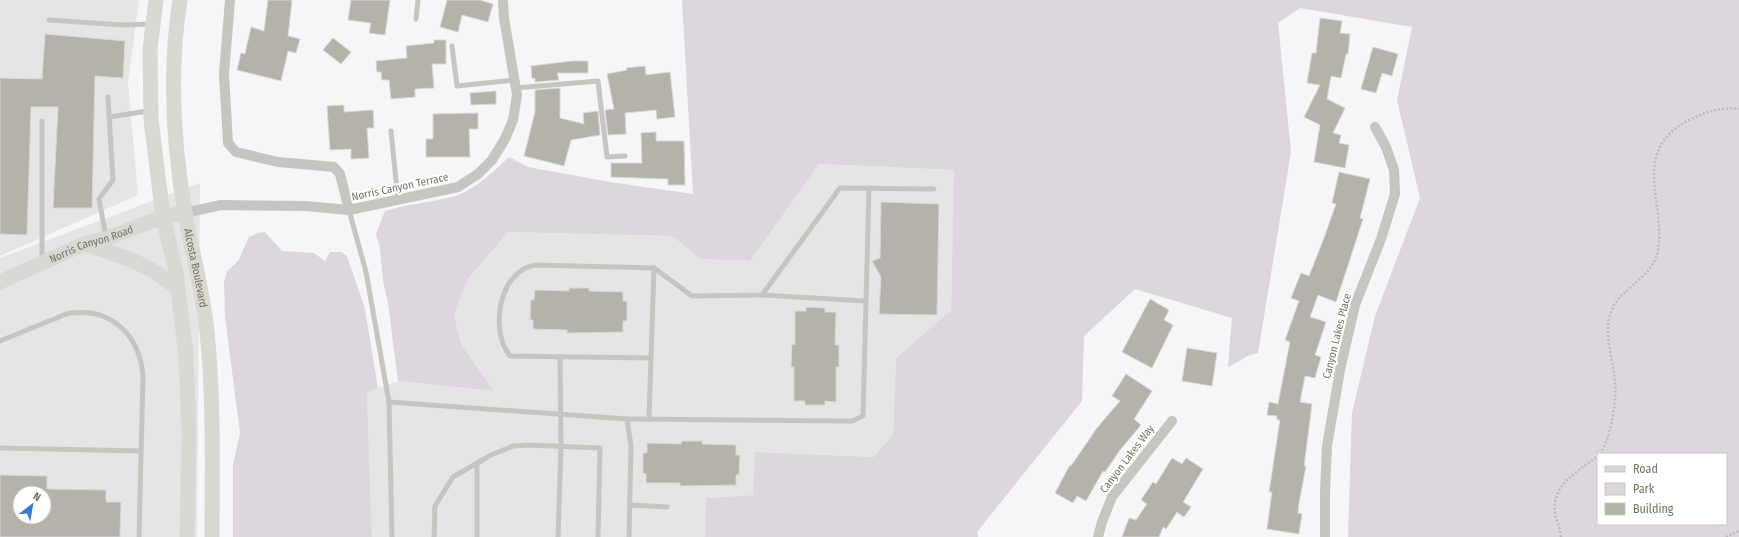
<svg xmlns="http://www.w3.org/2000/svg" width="1739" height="537" viewBox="0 0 1739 537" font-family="'Fira Sans Condensed',sans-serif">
<rect width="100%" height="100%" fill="#f6f5f7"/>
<g fill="#e6e5e5" fill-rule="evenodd">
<polygon points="0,0 139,0 128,83 138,195 0,256"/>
<polygon points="819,164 954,170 951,310 896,358 893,434 874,457 755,452 753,495 706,498 705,537 372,537 367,392 398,381 494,391 461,344 454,314 468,279 508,232 672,236 701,259 750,261"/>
<path d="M200,183L197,537H0V258ZM20,493H44V517H20Z"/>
</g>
<g fill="#ddd6de" fill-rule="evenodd">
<path d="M682,0H1739V537H1348L1352,413L1375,316L1420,198L1397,100L1412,27L1300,8L1278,23L1291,152L1258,353C1246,355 1239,362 1228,367L1232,318L1135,289L1084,336L1082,401L977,532L978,537H705L706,498L753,495L755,452L874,457L893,434L896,358L951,310L954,170L819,164L750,261L701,259L672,236L508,232L468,279L454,314L461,344L494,391L398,381L388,303L383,281L380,248L376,234L385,211C406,204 429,203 451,197C473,192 493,172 509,157L528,167L610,182L693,194ZM1598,454H1726V524H1598Z"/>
<polygon points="265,232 282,251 314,253 325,261 330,252 341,252 347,256 365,309 378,388 367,392 372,537 233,537 233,465 240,433 225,317 224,282 227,271 238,261 249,237 258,233"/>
</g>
<g fill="#b5b2a9" stroke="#d8d7d9" fill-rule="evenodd">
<polygon points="268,0 292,0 288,36 300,39 296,53 288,51 281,81 237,70 241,53 245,54 251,27 264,31"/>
<polygon points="351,0 390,0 385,35 369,33 371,23 348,20"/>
<polygon points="447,0 480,0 493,4 488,22 462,15 458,32 440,27"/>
<polygon points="1320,18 1342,21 1340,33 1350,34 1348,54 1346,54 1341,78 1331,76 1327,99 1345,108 1333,133 1341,135 1339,143 1349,145 1345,168 1314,162 1320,125 1304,117 1320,85 1307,83 1312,53 1316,53"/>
<polygon points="45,34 125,41 123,78 95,76 92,208 53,208 58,107 31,107 27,235 0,234 0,78 42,79"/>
<polygon points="333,38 351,52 341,64 323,50"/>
<polygon points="434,40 446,40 446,64 432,64 434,88 415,89 415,97 391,99 389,80 382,80 381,72 377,72 376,61 407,58 406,46 434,43"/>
<polygon points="1373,47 1398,54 1392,76 1382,73 1376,93 1361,89"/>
<polygon points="572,61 588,61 588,73 557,73 559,80 535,82 535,78 532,79 531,66"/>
<polygon points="645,66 646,75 670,72 675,117 657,119 656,110 625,113 626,134 608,135 605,110 614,109 607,74 627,70 626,68"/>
<polygon points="560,88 560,118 584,124 583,113 598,111 600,135 571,140 564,166 524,156 535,112 535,90"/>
<polygon points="496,91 496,104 471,105 470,93"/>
<polygon points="344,105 344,112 373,110 374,128 367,128 369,158 351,159 351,149 330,150 327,106"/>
<polygon points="478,113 478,129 469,129 470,157 426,157 426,139 433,139 433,114"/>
<polygon points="656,132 656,141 684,141 685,185 668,185 668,179 611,177 611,163 642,163 641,133"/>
<polygon points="1339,172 1370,179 1360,218 1363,219 1336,302 1318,295 1310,317 1326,322 1315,355 1321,357 1315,378 1305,376 1300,402 1312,404 1304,466 1306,466 1299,503 1298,513 1302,514 1299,534 1267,529 1272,492 1269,492 1280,420 1277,420 1277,416 1267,415 1269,402 1278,404 1290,342 1285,340 1299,301 1291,298 1301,273 1309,276 1324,238 1336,204 1332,203"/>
<polygon points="881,202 939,204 937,315 879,314 881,277 872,261 880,258"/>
<polygon points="569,288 589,288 589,291 623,292 623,301 627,301 627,321 623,321 623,332 567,333 567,330 533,329 533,320 530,320 531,300 534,300 535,290 569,291"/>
<polygon points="1150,299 1169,310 1164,320 1173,325 1152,368 1122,352"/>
<polygon points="806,307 825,308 825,312 836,312 835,345 839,345 839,367 836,367 836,402 825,401 825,405 805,405 805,401 794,401 794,367 791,367 792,344 795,345 795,311 806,311"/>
<polygon points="1187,348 1217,353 1212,386 1182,381"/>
<polygon points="1126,374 1152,391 1134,419 1141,425 1120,450 1105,472 1103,471 1086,501 1077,496 1073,503 1055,493 1070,465 1071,466 1097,428 1120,401 1112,396"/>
<polygon points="682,441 702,441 702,444 736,445 736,455 740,455 739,475 736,475 736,485 680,486 680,483 646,483 646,474 643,473 643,453 647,453 647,443 681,444"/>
<polygon points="1172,458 1182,464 1186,458 1203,469 1183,502 1191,507 1184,517 1177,512 1166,529 1163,527 1159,537 1122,537 1129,518 1136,520 1147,504 1141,500 1153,482 1156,484"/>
<path d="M0,475L47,476V489L106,490V502H121L120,537H0ZM20,493H44V517H20Z"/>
</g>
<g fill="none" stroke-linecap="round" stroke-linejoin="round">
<g stroke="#bdbcb7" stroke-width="2.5" stroke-dasharray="2 2" stroke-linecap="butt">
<path d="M1600,454C1611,437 1617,402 1615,381C1613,359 1603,333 1611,312C1620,287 1654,278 1658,250C1666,202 1630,153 1687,121C1705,112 1719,107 1739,109"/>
<path d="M1561,537C1561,529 1556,521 1555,513C1551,484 1579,471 1598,456"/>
<polyline points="1726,537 1739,531"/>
</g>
<g stroke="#c6c5bf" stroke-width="5">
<polyline points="416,19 418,0"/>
<polyline points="49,20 123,25 152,24"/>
<polyline points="452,46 457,86 515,80"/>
<polyline points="516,88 598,81 607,157 625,156"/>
<polyline points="109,117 148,111"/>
<polyline points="42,121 42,260"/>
<polyline points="391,131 398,200"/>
<polyline points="349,210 366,272 389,402 392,537"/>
<polyline points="106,237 99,199 113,180 108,97"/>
<polyline points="762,295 865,301"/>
<path d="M0,341C17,334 34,327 52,320C58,318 65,313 72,313C113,308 140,337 143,376L139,537"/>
<path d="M651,358L510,356C489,330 499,270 536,265L654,268L692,296L762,295L840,188L934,189"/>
<polyline points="389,402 627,419 631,446 629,537"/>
<polyline points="649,418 654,268"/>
<polyline points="627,419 852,421 863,416 869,188"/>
<polyline points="0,448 141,451"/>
<polyline points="630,505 667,507"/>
<polyline points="434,537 435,506 453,477 491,455 513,446 529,445 600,448 598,537"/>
<polyline points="477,537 477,463"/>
<polyline points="558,537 561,447 560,358"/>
</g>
<g stroke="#c6c5bf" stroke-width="10">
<polyline points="230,0 224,74 228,143 236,152 278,162 334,167 340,174 349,210"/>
<polyline points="185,213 221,205 305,206 349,210 458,187 478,174 492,160 505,139 513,120 517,95 504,18 503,0"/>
<polyline points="1098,537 1102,522 1112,497 1172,421"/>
<polyline points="1325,537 1325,491 1327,446 1340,370 1355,305 1381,239 1395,194 1394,170 1386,147 1375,127"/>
</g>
<g stroke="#d9d8d2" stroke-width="15">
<polyline points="156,0 150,49 151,119 163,217 176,272 186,356 189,434 187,537"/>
<path id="s1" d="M180,0C169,70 173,143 185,213C192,253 203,291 207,332C214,400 212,468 212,537"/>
<path d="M85,244C119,255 150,264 178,289"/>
<path id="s2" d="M0,282L84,244L107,238L163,217L185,213"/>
</g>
</g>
<g text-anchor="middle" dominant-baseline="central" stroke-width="4" stroke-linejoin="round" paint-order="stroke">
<g font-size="11" fill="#787360" stroke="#fff">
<text transform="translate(400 187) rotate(-12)">Norris Canyon Terrace</text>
<text stroke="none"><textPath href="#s2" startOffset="99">Norris Canyon Road</textPath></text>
<text stroke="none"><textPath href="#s1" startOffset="270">Alcosta Boulevard</textPath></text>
<text transform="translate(1337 336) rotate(-76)">Canyon Lakes Place</text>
<text transform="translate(1127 459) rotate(-53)">Canyon Lakes Way</text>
</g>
</g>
<rect x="1597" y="453" width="130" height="72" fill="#ffffff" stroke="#c9c7bf"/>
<rect x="1605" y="466" width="20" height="6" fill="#d9d8d2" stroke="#c9c7bf"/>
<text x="1633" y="473" font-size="12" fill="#787360">Road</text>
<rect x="1605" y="483" width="20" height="12" fill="#ddd6de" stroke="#c9c7bf"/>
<text x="1633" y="493" font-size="12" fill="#787360">Park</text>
<rect x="1605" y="503" width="20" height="12" fill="#b5b2a9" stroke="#c9c7bf"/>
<text x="1633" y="513" font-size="12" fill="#787360">Building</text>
<g transform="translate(32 505) rotate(31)"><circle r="19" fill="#ffffff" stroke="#c9c7bf"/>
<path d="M0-3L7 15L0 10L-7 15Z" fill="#377bd5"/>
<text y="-6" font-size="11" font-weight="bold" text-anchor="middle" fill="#787360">N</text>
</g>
</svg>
